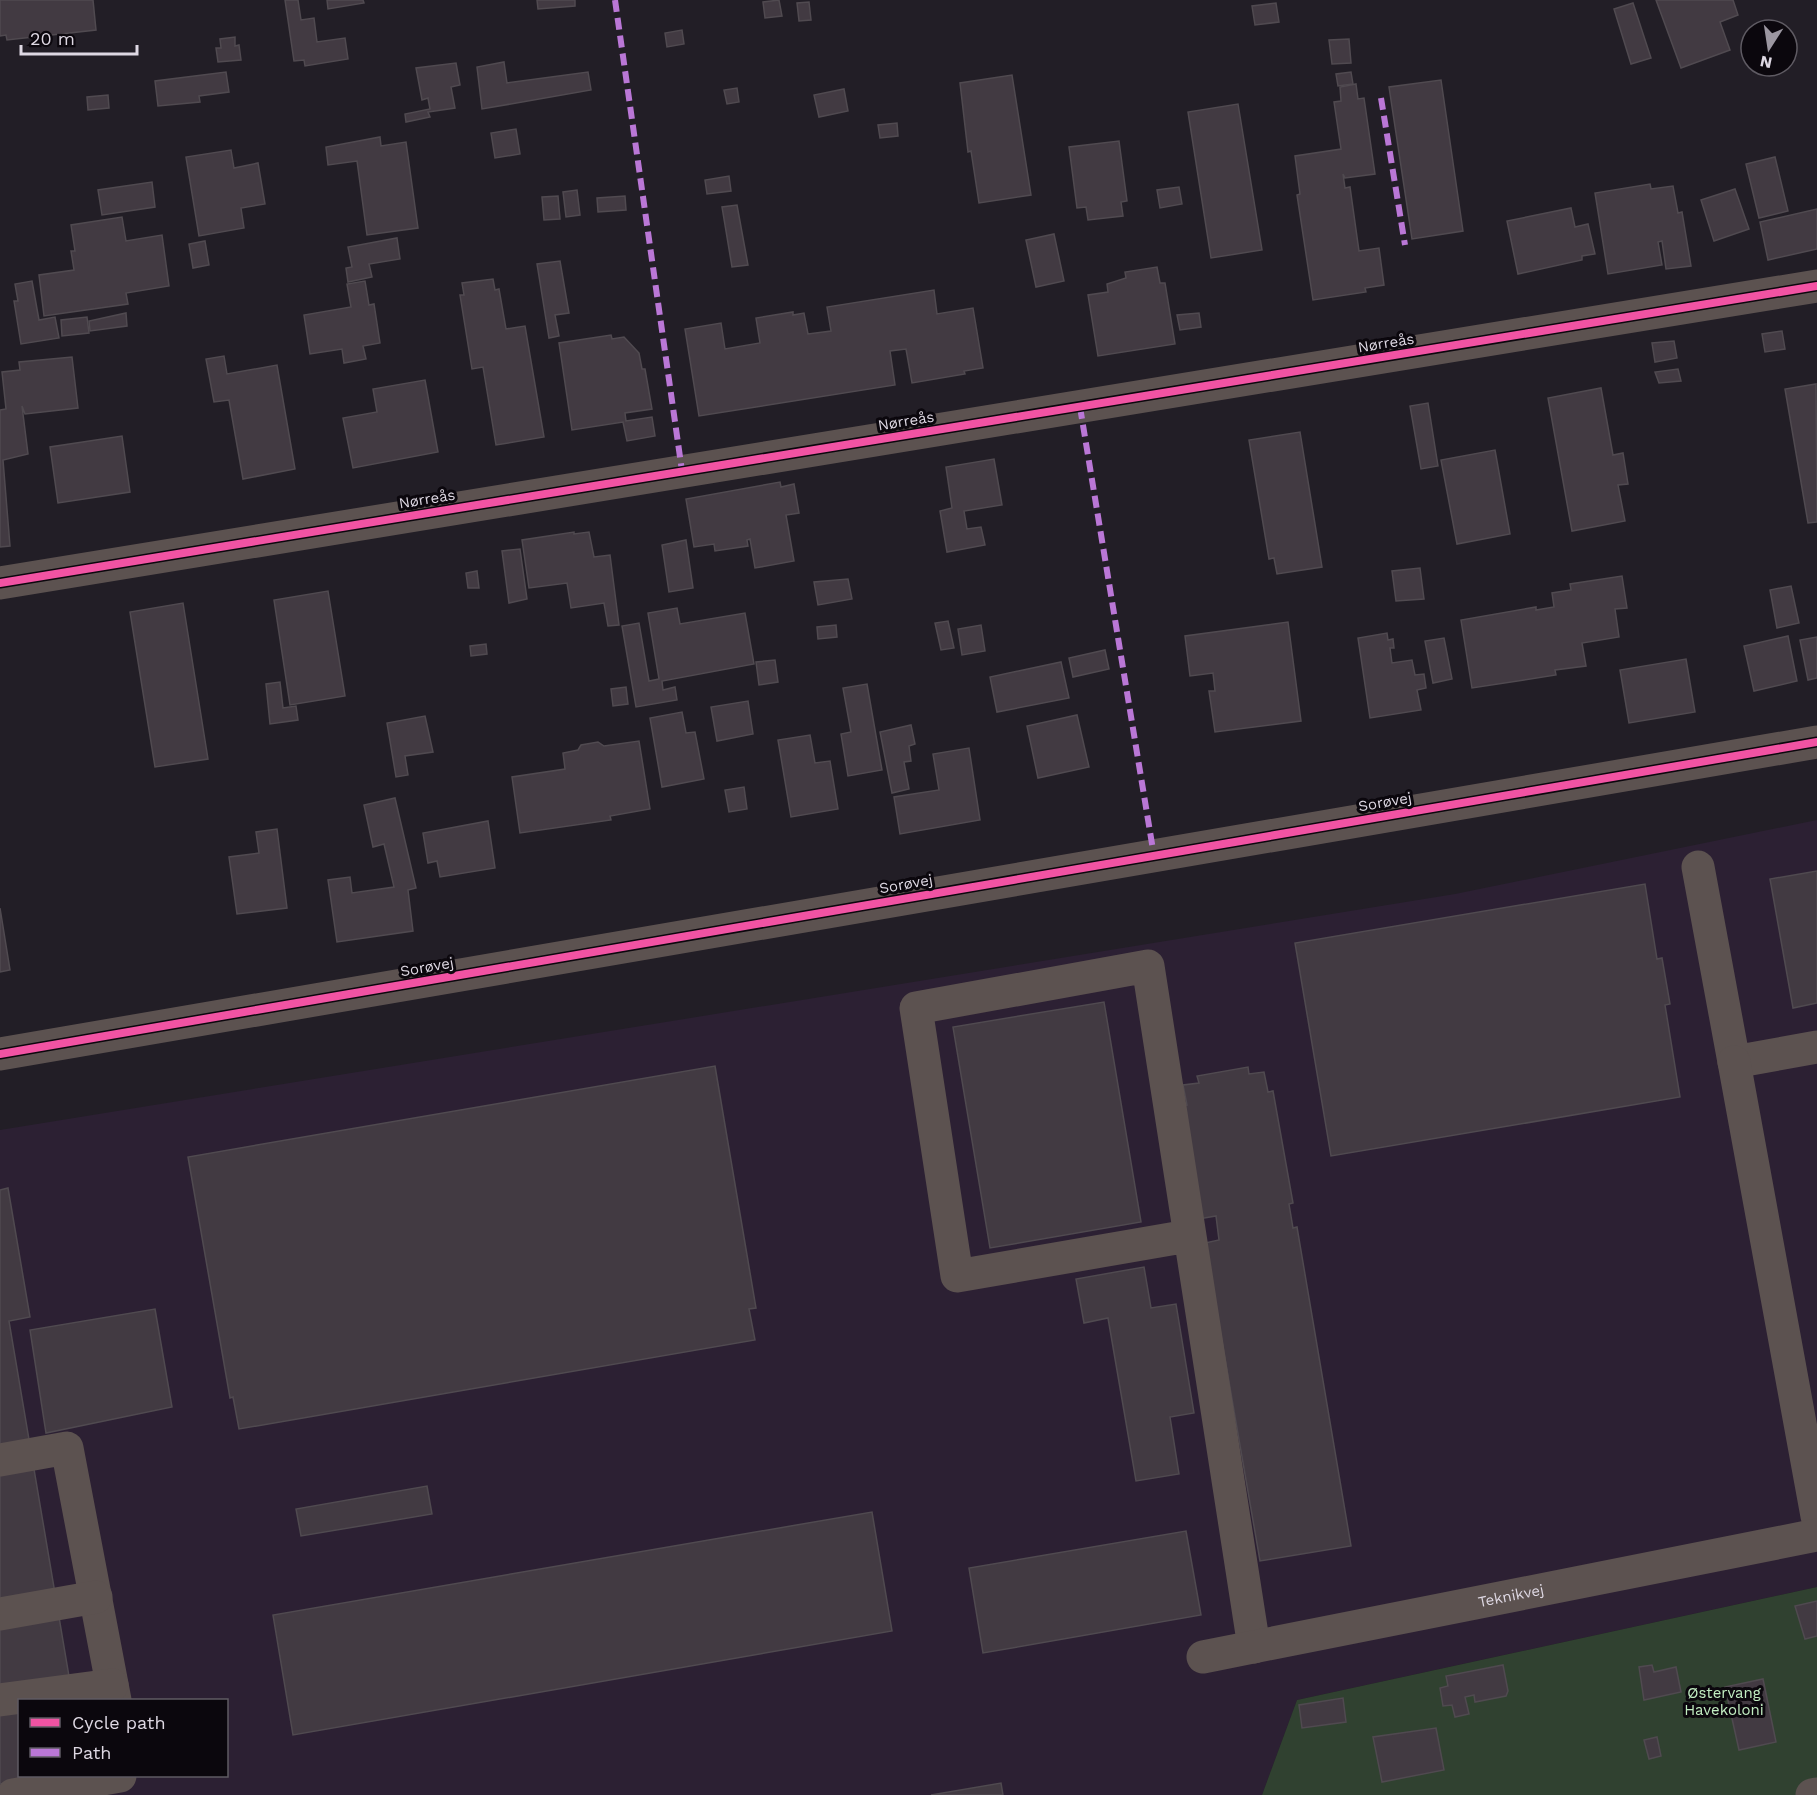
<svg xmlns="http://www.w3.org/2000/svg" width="1817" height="1795" viewBox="0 0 1817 1795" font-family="'Work Sans',sans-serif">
<rect width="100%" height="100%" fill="#221e26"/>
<path fill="#2c2033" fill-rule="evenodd" d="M1817,820V1587L1297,1700L1262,1795H0V1130L1455,894ZM20,1700H226V1776H20Z"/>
<polygon fill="#304130" points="1817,1587 1817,1795 1262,1795 1297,1700"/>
<g fill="#423a42" stroke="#504a50" stroke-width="1.5">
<polygon points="0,0 93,0 96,30 7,40 6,35 0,36"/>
<polygon points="285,0 298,0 301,20 314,18 317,42 345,38 348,59 305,66 304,60 294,61"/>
<polygon points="327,0 363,0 364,3 328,9"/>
<polygon points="537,0 575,0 575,6 538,9"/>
<polygon points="779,0 782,16 765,18 763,2"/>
<polygon points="1656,0 1733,0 1738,15 1720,22 1730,50 1681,68"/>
<polygon points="809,2 811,20 799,21 797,3"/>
<polygon points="1276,3 1279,22 1255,25 1252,6"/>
<polygon points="1633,3 1651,58 1631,64 1614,9"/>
<polygon points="682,30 684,44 667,47 665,33"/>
<polygon points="235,37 235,46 239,45 241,60 218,62 216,48 221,48 220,39"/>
<polygon points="1349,39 1351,63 1332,64 1329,40"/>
<polygon points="504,62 507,83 588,72 591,90 482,109 477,67"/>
<polygon points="456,63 460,85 451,87 455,108 428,112 430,117 406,122 405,114 430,109 428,98 422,100 416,68"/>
<polygon points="226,72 229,92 199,96 200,102 158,106 155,81"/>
<polygon points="1351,72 1353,84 1338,86 1336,74"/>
<polygon points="1012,75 1031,195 979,203 971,151 968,152 960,83"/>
<polygon points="1441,80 1463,231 1412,239 1389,87"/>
<polygon points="1356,84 1358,99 1364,98 1375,174 1345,178 1343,174 1345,188 1350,187 1359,251 1379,248 1384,285 1365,288 1366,292 1313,300 1297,195 1300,194 1295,156 1341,149 1334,102 1341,101 1340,87"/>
<polygon points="737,88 739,102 727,104 724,90"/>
<polygon points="844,89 848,111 819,117 814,95"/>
<polygon points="108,95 109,108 88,110 87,97"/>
<polygon points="1238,104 1262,250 1211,258 1188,112"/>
<polygon points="897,123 898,136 880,138 878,125"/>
<polygon points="516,129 520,154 495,158 491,133"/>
<polygon points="380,137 381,146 406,142 418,228 367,235 357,161 328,165 326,147"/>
<polygon points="1119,141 1127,201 1121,202 1123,216 1088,220 1086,207 1077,208 1069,147"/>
<polygon points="231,150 234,168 258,163 265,204 241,208 244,228 199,236 186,157"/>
<polygon points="1775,157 1788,211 1759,218 1746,164"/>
<polygon points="729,176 731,191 707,194 705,180"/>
<polygon points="152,182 155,207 102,215 98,190"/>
<polygon points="1650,184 1651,189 1673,186 1678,213 1682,212 1691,266 1666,269 1662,241 1658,242 1662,265 1608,274 1595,193"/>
<polygon points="1179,187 1182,204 1160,208 1157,190"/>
<polygon points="1735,189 1749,229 1714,241 1701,200"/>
<polygon points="577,190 580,215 566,217 563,192"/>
<polygon points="558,196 560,219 544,220 542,197"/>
<polygon points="625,196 626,210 598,212 597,198"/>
<polygon points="737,205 748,265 732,267 722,207"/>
<polygon points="1571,208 1575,227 1588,224 1595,254 1582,256 1582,260 1518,274 1507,221"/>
<polygon points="1817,209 1817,249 1768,260 1760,222"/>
<polygon points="122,217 126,241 162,235 169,286 126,293 128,304 44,316 39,275 74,270 71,251 75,251 71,225"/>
<polygon points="1054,234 1064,281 1036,287 1026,240"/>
<polygon points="397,238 400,259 369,264 372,277 348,282 346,268 352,267 348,247"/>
<polygon points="205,241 209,265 193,268 189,244"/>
<polygon points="560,261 569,313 555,315 559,336 549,338 537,264"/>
<polygon points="1157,267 1160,283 1165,283 1175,344 1098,356 1088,295 1108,292 1107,284 1126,278 1125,272"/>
<polygon points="493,279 495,290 499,289 506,329 525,326 544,437 496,445 483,367 472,369 460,295 464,295 462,283"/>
<polygon points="32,281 39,320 55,317 59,338 21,344 14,301 18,301 15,284"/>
<polygon points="365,281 369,305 374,304 380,343 363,346 366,359 344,363 342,349 310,354 304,315 351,307 347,284"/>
<polygon points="934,290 937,314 973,308 983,368 964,371 965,374 912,383 906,349 890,351 895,385 699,416 685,329 721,323 725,349 760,343 756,318 793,312 793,315 804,313 808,334 831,331 827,307"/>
<polygon points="126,313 127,326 90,331 89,321"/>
<polygon points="1199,313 1201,327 1180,330 1177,315"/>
<polygon points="87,317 89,333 62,336 61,320"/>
<polygon points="1782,331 1785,349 1765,352 1762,334"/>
<polygon points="611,335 612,339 624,337 639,353 642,369 645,369 652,409 625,413 626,421 652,417 655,436 627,441 623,422 572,430 559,343"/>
<polygon points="1674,341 1677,358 1655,362 1652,343"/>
<polygon points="224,356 227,374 277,365 295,469 243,479 229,400 214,402 206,359"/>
<polygon points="72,357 78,408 25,414 22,406 28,454 3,460 10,546 0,547 0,410 6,409 2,372 20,370 19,362"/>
<polygon points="1678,369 1681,381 1659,383 1655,372"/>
<polygon points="425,380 438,452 353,468 343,418 377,412 373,389"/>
<polygon points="1816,384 1817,522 1808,523 1785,389"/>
<polygon points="1601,388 1613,455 1623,453 1628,484 1618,485 1625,521 1572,531 1548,398"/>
<polygon points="1428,403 1438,466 1421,469 1410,406"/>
<polygon points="1300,432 1322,567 1277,574 1274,558 1269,559 1249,440"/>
<polygon points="122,436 130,492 58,503 50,447"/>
<polygon points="1495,450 1510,534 1457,544 1441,460"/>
<polygon points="994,459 1002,505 964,511 967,529 981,527 985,545 947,552 940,511 952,508 946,467"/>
<polygon points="780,482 781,487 794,484 799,513 786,515 794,561 755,568 750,539 747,540 748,546 715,551 714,544 694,547 686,499"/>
<polygon points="574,532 574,534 589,532 594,557 610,555 619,625 608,626 604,603 571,608 567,583 529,588 522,540"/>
<polygon points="686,540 693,588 669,592 662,545"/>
<polygon points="520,549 527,599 509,603 502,551"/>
<polygon points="1420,568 1424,599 1396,601 1392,571"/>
<polygon points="477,571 479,588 468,588 466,573"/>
<polygon points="1622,576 1627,608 1615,609 1619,637 1582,643 1586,666 1555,670 1556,675 1472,688 1461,620 1536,607 1536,610 1554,607 1552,593 1571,590 1570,584"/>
<polygon points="848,579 852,599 818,605 814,582"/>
<polygon points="1791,586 1799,623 1777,628 1770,590"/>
<polygon points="328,591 345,696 290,705 274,600"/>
<polygon points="183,603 208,759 155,767 130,612"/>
<polygon points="677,608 680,624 745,613 754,664 662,681 663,690 675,687 677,700 636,707 622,626 639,623 649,681 659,679 648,613"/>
<polygon points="948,621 954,648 941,650 935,623"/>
<polygon points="1288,622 1301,721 1215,732 1209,691 1215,691 1213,673 1190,676 1185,636"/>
<polygon points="836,625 837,637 818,639 817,627"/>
<polygon points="981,625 985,651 962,655 958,629"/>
<polygon points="1387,633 1388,640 1393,639 1394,648 1390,648 1392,663 1412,660 1415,675 1424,674 1426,688 1417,690 1421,710 1370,718 1358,638"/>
<polygon points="1788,636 1797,681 1754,691 1744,646"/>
<polygon points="1817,637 1817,678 1808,680 1800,640"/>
<polygon points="1444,638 1452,679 1433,683 1425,641"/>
<polygon points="486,644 487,654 471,656 470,646"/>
<polygon points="1105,650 1109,669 1073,677 1069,658"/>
<polygon points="1686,659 1695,712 1629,723 1620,670"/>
<polygon points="775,660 778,682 759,685 756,662"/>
<polygon points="1061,662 1069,698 997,712 990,677"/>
<polygon points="280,682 283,708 296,706 298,720 270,724 266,684"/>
<polygon points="867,684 882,770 848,776 841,734 851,732 843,688"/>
<polygon points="626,687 628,704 613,706 611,689"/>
<polygon points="748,701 753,734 717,741 711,707"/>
<polygon points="682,712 686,733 695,732 704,779 662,787 650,718"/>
<polygon points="1077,715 1089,767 1038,778 1027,726"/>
<polygon points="425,716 433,752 405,756 408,775 396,777 387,723"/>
<polygon points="911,725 915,744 909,746 911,761 904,762 909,789 892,793 880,732"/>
<polygon points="810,735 815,763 830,761 838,809 791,817 778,740"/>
<polygon points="639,741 650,809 610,816 611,820 520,833 512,777 565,769 563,753 578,750 581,745 598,742 604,746"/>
<polygon points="969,748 980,820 900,834 894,797 939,790 933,754"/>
<polygon points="744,787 747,809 729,812 725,790"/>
<polygon points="395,798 416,888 408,890 413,931 337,942 328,880 350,877 352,893 394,887 384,844 373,847 364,805"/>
<polygon points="488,821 495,868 440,877 437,861 428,863 423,833"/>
<polygon points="277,829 287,908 237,914 229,857 259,853 256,832"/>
<polygon points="1817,871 1817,1003 1793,1008 1770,879"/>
<polygon points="1645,884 1657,959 1662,958 1670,1004 1665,1005 1680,1097 1331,1156 1295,943"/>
<polygon points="0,908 10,970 0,972"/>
<polygon points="1104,1002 1141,1222 990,1248 953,1027"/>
<polygon points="715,1066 756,1308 749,1309 755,1340 239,1429 233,1397 230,1398 188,1157"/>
<polygon points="1248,1067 1249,1074 1264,1072 1268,1092 1273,1091 1293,1203 1289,1204 1293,1228 1297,1227 1351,1546 1260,1561 1205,1243 1219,1240 1216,1216 1199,1219 1180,1106 1187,1105 1183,1085 1199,1083 1197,1076"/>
<polygon points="8,1188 30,1317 9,1321 73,1700 20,1700 20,1776 53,1776 0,1784 0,1190"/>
<polygon points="1144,1267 1151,1308 1176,1304 1194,1413 1170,1417 1179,1474 1136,1481 1108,1318 1084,1323 1076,1279"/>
<polygon points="155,1309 172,1407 46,1433 30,1330"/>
<polygon points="427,1486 432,1514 301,1536 296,1509"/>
<polygon points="872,1512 892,1631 293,1735 273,1615"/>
<polygon points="1186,1531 1201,1615 983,1653 969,1568"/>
<polygon points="1817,1601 1817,1636 1805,1639 1795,1606"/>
<polygon points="1503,1665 1508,1691 1506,1696 1475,1702 1474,1695 1465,1697 1469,1714 1455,1717 1452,1705 1443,1706 1440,1688 1448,1686 1446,1676"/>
<polygon points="1652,1665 1654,1672 1676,1667 1681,1692 1644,1700 1639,1667"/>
<polygon points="1763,1679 1776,1742 1739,1750 1725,1687"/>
<polygon points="1343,1698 1346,1722 1302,1728 1299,1705"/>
<polygon points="1436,1728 1444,1770 1382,1782 1373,1737"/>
<polygon points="1657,1737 1661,1756 1649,1759 1644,1740"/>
<polygon points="1001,1783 1003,1795 931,1795"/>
</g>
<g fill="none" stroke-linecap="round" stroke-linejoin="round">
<g stroke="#5c5250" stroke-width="33">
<polyline points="0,583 1817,286"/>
<polyline points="1698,867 1734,1062 1817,1047"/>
<polyline points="0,1054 1817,742"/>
<polyline points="1734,1062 1817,1516"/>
<polyline points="1188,1236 957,1276 916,1008 1148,966 1254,1647"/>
<polyline points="0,1460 67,1448 115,1700"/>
<polyline points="0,1614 96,1597"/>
<path id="s1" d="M1203,1657L1817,1535"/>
<polyline points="0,1700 112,1685"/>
<polyline points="13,1795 120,1776"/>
<polyline points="1812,1795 1817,1794"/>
</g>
<g stroke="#ba77d6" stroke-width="6" stroke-dasharray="12 6" stroke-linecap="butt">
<polyline points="615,0 682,471"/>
<polyline points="1381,98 1405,245"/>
<polyline points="1080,407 1154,856"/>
</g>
<g stroke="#0b070d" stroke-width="11">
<g id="cycleway">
<polyline points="0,583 1817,286"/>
<polyline points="0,1054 1817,742"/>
</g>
</g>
<use href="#cycleway" stroke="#f153a3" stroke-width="8"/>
</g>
<g text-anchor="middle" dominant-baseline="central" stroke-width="6" stroke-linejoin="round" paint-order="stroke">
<g font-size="15" fill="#ded8e3" stroke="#0b070d">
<text transform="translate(1386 343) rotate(-9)">Nørreås</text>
<text transform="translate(906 421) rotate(-9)">Nørreås</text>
<text transform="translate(427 499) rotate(-9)">Nørreås</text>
<text transform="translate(1385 802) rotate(-10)">Sorøvej</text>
<text transform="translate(906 884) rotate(-10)">Sorøvej</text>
<text transform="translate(427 967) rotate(-10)">Sorøvej</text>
<text stroke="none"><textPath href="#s1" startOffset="314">Teknikvej</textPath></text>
</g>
<g font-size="15" fill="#c2eec2" stroke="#0b070d">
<text x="1724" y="1693">Østervang<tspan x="1724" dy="17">Havekoloni</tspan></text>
</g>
</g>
<rect x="18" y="1699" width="210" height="78" fill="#0b070d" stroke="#5f5b63" stroke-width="1.5"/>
<rect x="30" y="1718" width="30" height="9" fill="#f153a3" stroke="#5f5b63" stroke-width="1.5"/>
<text x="72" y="1729" font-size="18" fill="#ded8e3">Cycle path</text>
<rect x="30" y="1748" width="30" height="9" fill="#ba77d6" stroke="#5f5b63" stroke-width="1.5"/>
<text x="72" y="1759" font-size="18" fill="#ded8e3">Path</text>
<g transform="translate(1769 48) rotate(192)"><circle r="28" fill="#0b070d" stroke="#5f5b63" stroke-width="1.5"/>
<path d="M0-4.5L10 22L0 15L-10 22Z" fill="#9c97a1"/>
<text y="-9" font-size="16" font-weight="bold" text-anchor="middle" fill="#ded8e3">N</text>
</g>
<path d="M21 45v9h116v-9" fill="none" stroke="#ded8e3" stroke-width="3"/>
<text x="30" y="45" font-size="18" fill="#ded8e3" stroke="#0b070d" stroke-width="4.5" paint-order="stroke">20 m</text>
</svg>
